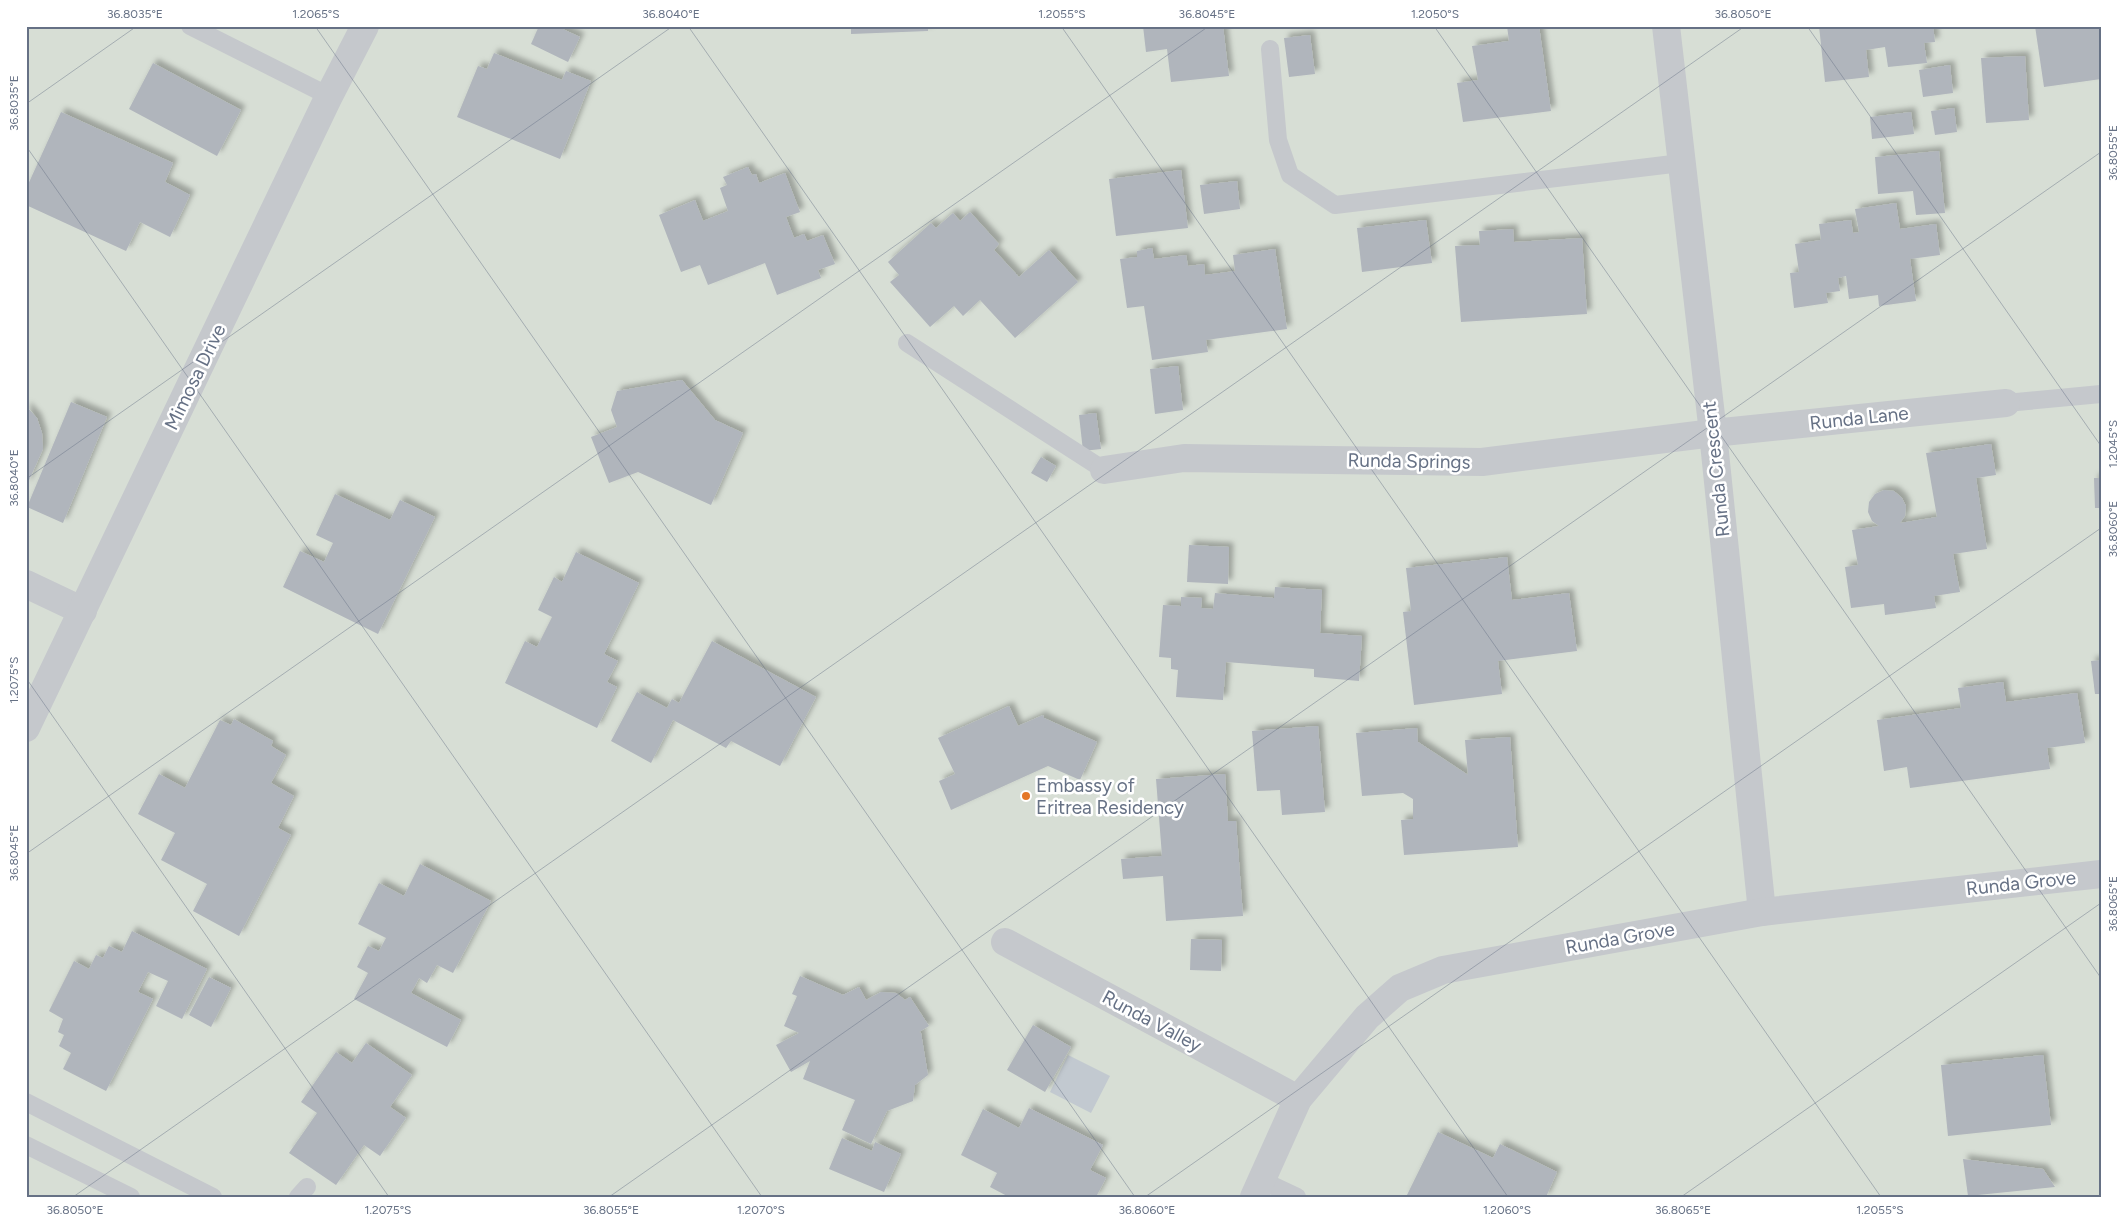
<svg xmlns="http://www.w3.org/2000/svg" width="2127" height="1223" viewBox="0 0 2127 1223" font-family="Figtree,sans-serif">
<defs>
<filter id="shadow"><feDropShadow dx="4.5" dy="-4.5" stdDeviation="2.5" flood-color="#0004"/></filter>
</defs>
<rect width="100%" height="100%" fill="#f7f7f4"/>
<rect fill="#d7ded5" x="26" y="26" width="2075" height="1171"/>
<polygon fill="#c2c9d0" points="1068,1055 1110,1076 1091,1113 1050,1092"/>
<g fill="#b0b5bc" filter="url(#shadow)">
<polygon points="539,26 556,26 580,37 568,62 531,44"/>
<polygon points="851,26 928,26 928,31 851,34"/>
<polygon points="1143,26 1223,26 1229,76 1171,82 1167,49 1146,52"/>
<polygon points="1507,26 1539,26 1551,111 1463,122 1457,83 1478,80 1472,46 1509,41"/>
<polygon points="1819,26 1933,26 1935,42 1924,43 1927,63 1888,67 1885,47 1866,50 1869,77 1825,82"/>
<polygon points="2035,26 2101,26 2101,79 2044,87"/>
<polygon points="1310,35 1315,74 1289,77 1284,38"/>
<polygon points="494,53 562,80 566,71 591,81 560,159 457,117 478,66 487,69"/>
<polygon points="2025,56 2029,120 1986,123 1981,58"/>
<polygon points="153,63 241,110 217,156 129,109"/>
<polygon points="1950,65 1953,93 1923,97 1919,70"/>
<polygon points="1954,108 1957,132 1935,135 1931,111"/>
<polygon points="61,112 173,163 165,182 190,195 170,237 140,222 126,251 26,205 26,189"/>
<polygon points="1911,112 1914,134 1872,139 1870,117"/>
<polygon points="1939,151 1945,213 1916,215 1913,191 1878,194 1875,157"/>
<polygon points="748,167 752,175 756,174 759,183 785,173 800,212 786,217 794,238 804,234 807,241 823,235 835,264 818,270 821,278 777,295 765,263 708,285 700,265 681,272 659,215 695,200 703,221 728,211 720,188 727,185 723,177"/>
<polygon points="1181,170 1188,228 1116,236 1109,179"/>
<polygon points="1237,181 1240,209 1204,214 1200,185"/>
<polygon points="1896,203 1900,229 1936,224 1940,255 1910,259 1916,301 1879,306 1878,295 1849,299 1846,276 1838,278 1840,291 1826,293 1828,303 1794,308 1790,273 1799,272 1795,244 1821,240 1819,224 1851,220 1853,233 1859,232 1855,209"/>
<polygon points="970,212 999,244 994,250 1019,277 1049,250 1078,282 1015,338 980,300 963,316 954,306 930,327 890,282 899,275 888,262 931,223 936,228 953,213 960,221"/>
<polygon points="1426,220 1432,263 1362,272 1357,228"/>
<polygon points="1513,229 1514,242 1582,238 1587,314 1461,322 1455,246 1480,245 1479,231"/>
<polygon points="1152,248 1154,259 1186,255 1188,266 1204,264 1205,275 1235,271 1233,255 1275,249 1287,329 1206,340 1208,352 1152,360 1144,306 1127,308 1120,259 1137,257 1137,251"/>
<polygon points="1178,366 1183,410 1155,414 1150,369"/>
<polygon points="682,380 715,420 743,433 711,505 638,472 609,483 591,437 617,427 611,410 617,391"/>
<polygon points="71,402 107,417 63,523 27,507"/>
<polygon points="26,406 37,418 42,433 43,449 26,487"/>
<polygon points="1096,413 1101,449 1083,451 1079,415"/>
<polygon points="1991,444 1996,475 1976,478 1987,549 1953,554 1960,592 1934,596 1936,608 1885,615 1884,604 1851,608 1845,567 1858,565 1852,530 1879,526 1872,521 1868,512 1869,502 1875,494 1884,490 1894,491 1902,498 1906,506 1905,516 1900,523 1937,517 1926,453"/>
<polygon points="1041,457 1056,466 1047,482 1031,473"/>
<polygon points="2094,478 2101,478 2101,508 2095,508"/>
<polygon points="335,494 390,520 400,500 435,517 378,634 283,587 300,551 324,562 333,543 316,535"/>
<polygon points="1189,545 1229,547 1228,584 1187,582"/>
<polygon points="576,552 639,583 604,654 618,661 607,682 617,687 597,728 505,683 525,641 537,647 552,617 538,610 554,577 562,582"/>
<polygon points="1507,557 1512,600 1569,593 1577,651 1498,661 1502,694 1414,705 1403,612 1411,611 1406,568"/>
<polygon points="1275,587 1322,590 1320,633 1362,636 1359,681 1314,677 1314,669 1226,662 1223,700 1176,697 1178,670 1171,669 1171,658 1159,657 1163,605 1181,606 1181,597 1202,598 1201,608 1213,609 1215,593 1274,598"/>
<polygon points="712,641 816,697 780,766 731,741 726,748 673,720 651,763 611,741 637,692 667,708 672,699 679,703"/>
<polygon points="2101,660 2101,694 2095,694 2091,661"/>
<polygon points="2003,682 2006,702 2077,693 2085,743 2047,748 2050,769 1910,788 1907,767 1884,771 1877,720 1961,708 1958,688"/>
<polygon points="1009,706 1018,726 1043,715 1044,718 1097,742 1080,780 1048,766 951,810 939,781 955,774 938,738"/>
<polygon points="234,719 273,741 271,746 286,755 271,783 294,796 278,828 291,835 239,936 193,911 207,884 161,860 175,833 138,814 159,774 185,788 220,720 231,725"/>
<polygon points="1318,726 1325,812 1282,815 1280,790 1257,791 1252,731"/>
<polygon points="1417,728 1418,742 1468,775 1465,740 1510,737 1518,847 1404,855 1401,820 1413,819 1413,799 1403,793 1362,796 1356,733"/>
<polygon points="1225,774 1228,821 1236,821 1243,916 1166,921 1163,876 1123,879 1121,859 1162,856 1156,779"/>
<polygon points="420,864 491,901 453,973 437,965 427,983 419,978 411,993 461,1020 447,1047 354,999 368,973 357,967 368,946 379,951 386,938 358,924 379,883 404,896"/>
<polygon points="132,931 207,969 182,1019 156,1006 168,981 148,972 138,992 153,999 106,1091 63,1069 71,1053 59,1046 64,1035 58,1032 63,1019 49,1011 74,961 89,969 96,955 103,958 109,946 122,952"/>
<polygon points="1191,939 1222,940 1221,971 1190,970"/>
<polygon points="800,976 843,995 859,987 866,1000 881,992 896,993 905,1000 910,997 929,1026 919,1032 921,1033 928,1075 915,1085 913,1101 887,1111 871,1144 842,1130 855,1100 803,1079 810,1061 791,1072 776,1045 799,1033 784,1026 797,996 792,994"/>
<polygon points="209,977 231,988 211,1027 189,1015"/>
<polygon points="1033,1025 1071,1047 1045,1092 1007,1070"/>
<polygon points="366,1043 412,1075 390,1107 406,1118 380,1156 364,1145 336,1185 289,1153 317,1113 301,1102 336,1052 352,1063"/>
<polygon points="2043,1055 2051,1125 1948,1136 1941,1065"/>
<polygon points="1029,1108 1103,1145 1090,1170 1106,1178 1096,1197 1069,1197 1065,1195 1064,1197 1009,1197 990,1187 997,1173 961,1155 983,1109 1019,1128"/>
<polygon points="1438,1132 1493,1158 1500,1144 1557,1172 1546,1197 1406,1197"/>
<polygon points="842,1138 872,1151 875,1142 901,1154 884,1192 829,1169"/>
<polygon points="1963,1159 2043,1169 2055,1187 1968,1196"/>
</g>
<g fill="none" stroke-linecap="round" stroke-linejoin="round">
<g stroke="#c5c8cc" stroke-width="18">
<polyline points="190,26 329,96"/>
<polyline points="1270,49 1278,140 1290,175 1335,205 1681,163"/>
<polyline points="907,343 1104,470"/>
<polyline points="2006,403 2101,394"/>
<polyline points="26,1102 213,1197"/>
<polyline points="26,1145 131,1197"/>
<polyline points="1261,1180 1297,1197"/>
<polyline points="298,1197 307,1187"/>
</g>
<g stroke="#c5c8cc" stroke-width="28">
<polyline points="1666,26 1713,433 1762,912"/>
<polyline points="1104,470 1184,458 1482,462 1713,433 2006,403"/>
<polyline points="26,584 83,611"/>
<polyline points="26,728 329,96 365,26"/>
<polyline points="1005,942 1298,1099"/>
<polyline points="1254,1197 1298,1099 1367,1017 1400,988 1443,970 1762,912 2101,874"/>
</g>
</g>
<path fill="none" stroke="#667185" stroke-width="1" stroke-opacity="0.45" d="M315,26L1135,1197M688,26L1508,1197M1061,26L1881,1197M1434,26L2101,978M1807,26L2101,446M26,104L137,26M26,146L762,1197M26,479L673,26M26,678L389,1197M26,854L1209,26M73,1197L1745,26M609,1197L2101,152M1145,1197L2101,528M1681,1197L2101,903"/>
<circle fill="#e47727" stroke="#fff" stroke-width="2" cx="1026" cy="796" r="5"/>
<g text-anchor="middle" dominant-baseline="central" stroke-width="5" stroke-linejoin="round" paint-order="stroke">
<g font-size="19" fill="#667185" stroke="#fff">
<text transform="translate(195 377) rotate(-64)">Mimosa Drive</text>
<text transform="translate(1859 418) rotate(-6)">Runda Lane</text>
<text transform="translate(1409 461) rotate(1)">Runda Springs</text>
<text transform="translate(1716 469) rotate(-96)">Runda Crescent</text>
<text transform="translate(2021 883) rotate(-6)">Runda Grove</text>
<text transform="translate(1620 938) rotate(-10)">Runda Grove</text>
<text transform="translate(1152 1021) rotate(28)">Runda Valley</text>
</g>
<g font-size="19" fill="#667185" stroke="#fff" text-anchor="start">
<text x="1036" y="785">Embassy of<tspan x="1036" dy="22">Eritrea Residency</tspan></text>
</g>
</g>
<rect width="2127" height="1223" fill="none" stroke="#ffffff" stroke-width="55"/>
<rect x="28" y="28" width="2072" height="1168" fill="none" stroke="#667185" stroke-width="2"/>
<g font-size="12" text-anchor="middle" fill="#667185">
<text x="135" y="18">36.8035°E</text>
<text x="316" y="18">1.2065°S</text>
<text x="671" y="18">36.8040°E</text>
<text x="1062" y="18">1.2055°S</text>
<text x="1207" y="18">36.8045°E</text>
<text x="1435" y="18">1.2050°S</text>
<text x="1743" y="18">36.8050°E</text>
<text transform="translate(14 103) rotate(-90)" y="4">36.8035°E</text>
<text transform="translate(2113 153) rotate(-90)" y="4">36.8055°E</text>
<text transform="translate(2113 444) rotate(-90)" y="4">1.2045°S</text>
<text transform="translate(14 478) rotate(-90)" y="4">36.8040°E</text>
<text transform="translate(2113 529) rotate(-90)" y="4">36.8060°E</text>
<text transform="translate(14 680) rotate(-90)" y="4">1.2075°S</text>
<text transform="translate(14 853) rotate(-90)" y="4">36.8045°E</text>
<text transform="translate(2113 904) rotate(-90)" y="4">36.8065°E</text>
<text x="75" y="1214">36.8050°E</text>
<text x="388" y="1214">1.2075°S</text>
<text x="611" y="1214">36.8055°E</text>
<text x="761" y="1214">1.2070°S</text>
<text x="1147" y="1214">36.8060°E</text>
<text x="1507" y="1214">1.2060°S</text>
<text x="1683" y="1214">36.8065°E</text>
<text x="1880" y="1214">1.2055°S</text>
</g>
</svg>
